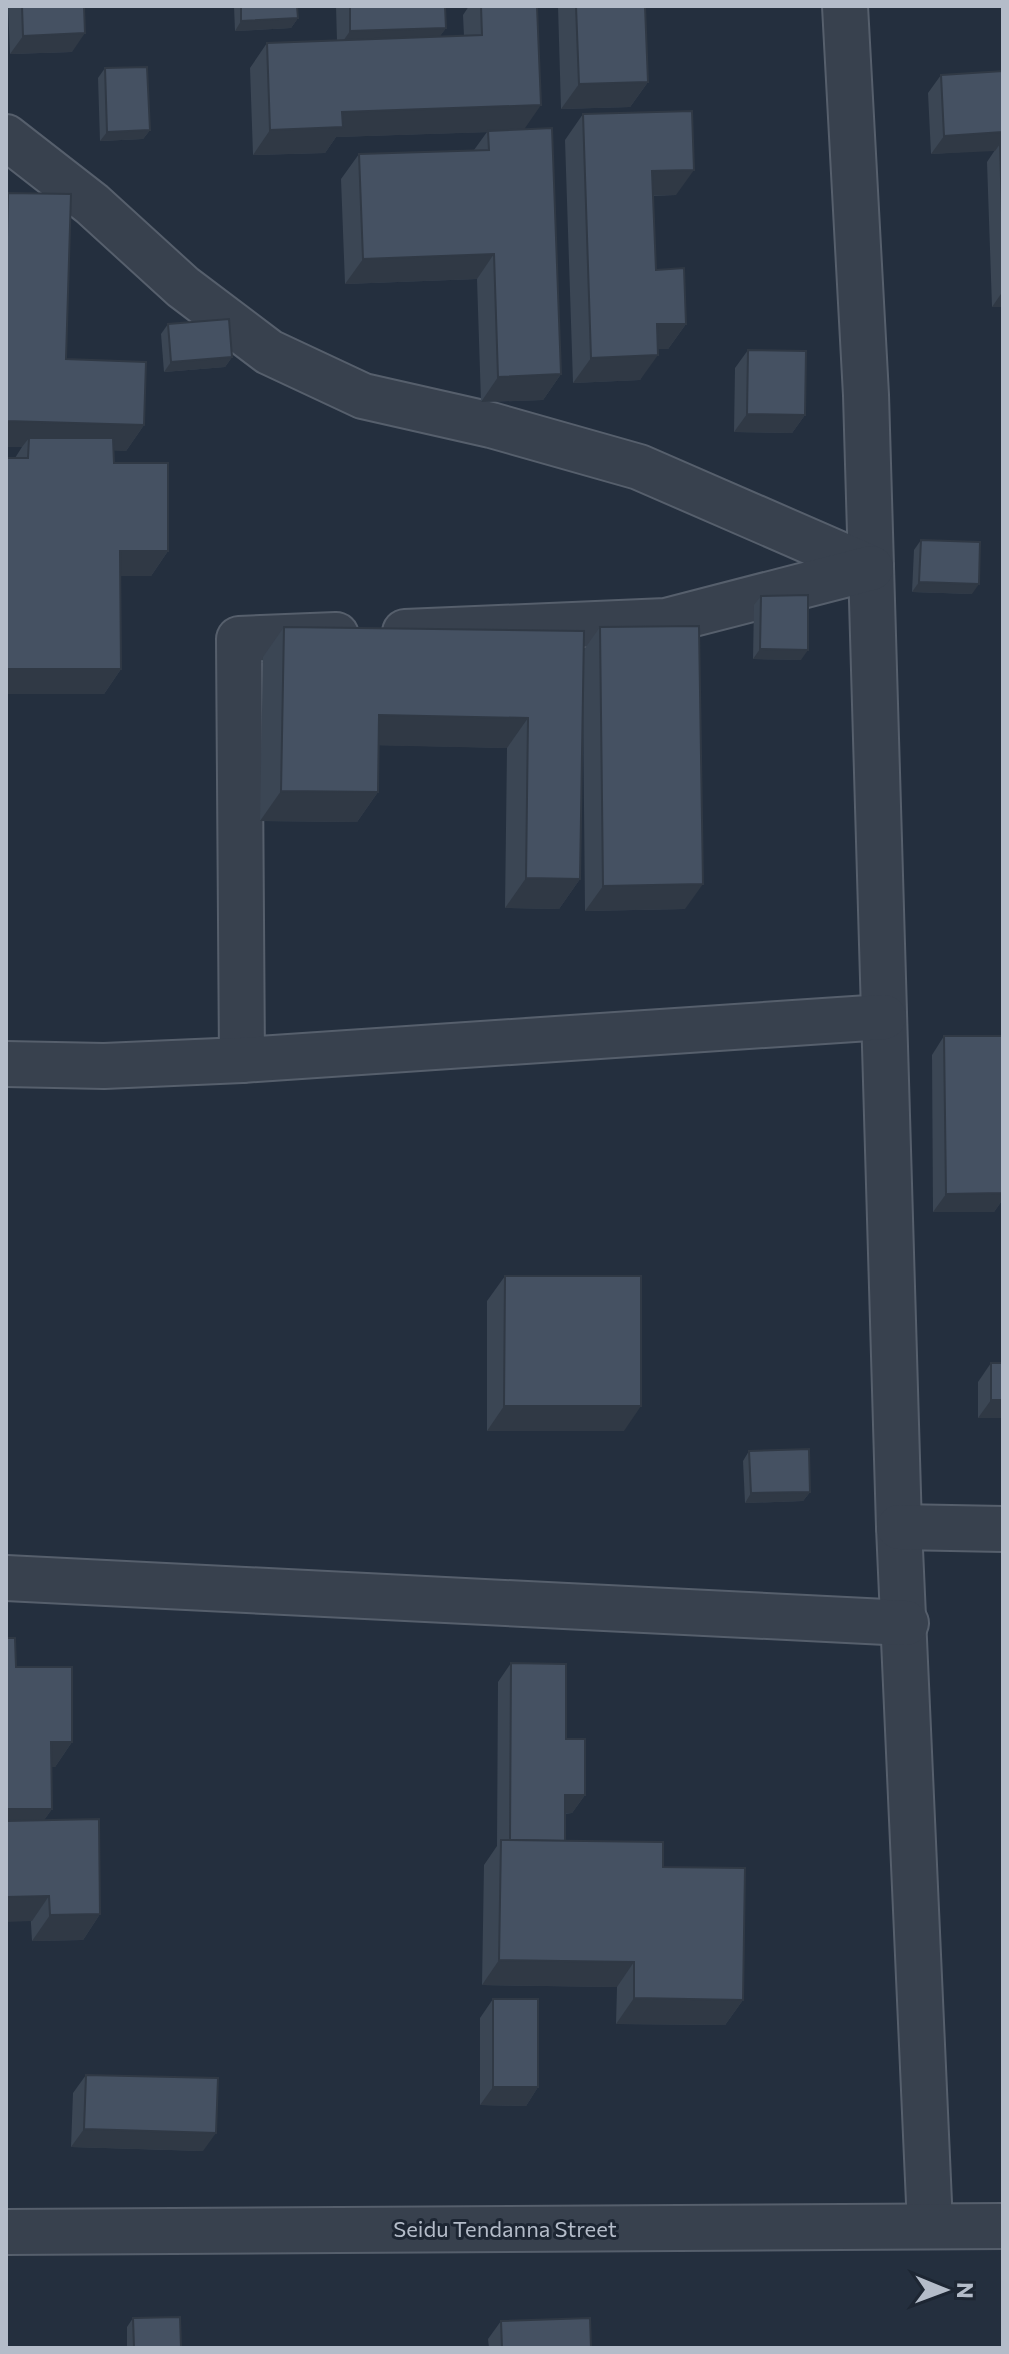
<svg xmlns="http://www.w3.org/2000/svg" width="1009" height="2354" viewBox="0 0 1009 2354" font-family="Commissioner,sans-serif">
<rect width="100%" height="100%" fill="#242f3e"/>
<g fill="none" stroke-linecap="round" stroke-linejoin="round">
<g stroke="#565f6c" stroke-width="48">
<g id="minor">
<polyline points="845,6 866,395 899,1527 930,2225"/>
<polyline points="6,137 92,204 183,287 269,352 363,396 491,425 639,467 871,568"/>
<polyline points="405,632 666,621 871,568"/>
<polyline points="242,1060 239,639 336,635"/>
<polyline points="6,1064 104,1066 242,1060 884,1017"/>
<polyline points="899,1527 1003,1529"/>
<polyline points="6,1578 906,1623"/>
<polyline points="6,2232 1003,2226"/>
</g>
</g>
<use href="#minor" stroke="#38414e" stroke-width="44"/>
</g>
<g fill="#3b4654">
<polygon points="8,6 84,6 72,52 10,54"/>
<polygon points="234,6 297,6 298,18 291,28 235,31"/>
<polygon points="336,6 445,6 446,28 439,37 464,36 463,15 469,6 537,6 524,130 561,374 543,400 481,402 477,279 345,284 341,179 359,154 474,150 487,132 336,137 325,153 253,155 250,68 267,43 337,41"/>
<polygon points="558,6 645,6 648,82 630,107 561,109"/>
<polygon points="105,68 150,130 143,139 100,141 98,78"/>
<polygon points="1003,71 1003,307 992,307 987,162 995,150 931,154 928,93 941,75"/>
<polygon points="583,114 676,195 653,196 656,270 686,324 668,349 658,349 640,380 573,383 565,140"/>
<polygon points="8,193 66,359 144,425 126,451 114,450 114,463 168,551 151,576 121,576 121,669 104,694 6,694 6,458 15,458 22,447 6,447 6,196"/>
<polygon points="168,324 232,357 225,367 164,372 161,334"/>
<polygon points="748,350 805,415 792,433 734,432 735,368"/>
<polygon points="921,540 972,594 912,592 914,550"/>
<polygon points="761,596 801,660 753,659 754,605"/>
<polygon points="284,627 583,651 600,627 685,909 585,911 583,701 580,879 559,909 505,908 507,748 379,745 378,792 357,822 260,821 263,657"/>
<polygon points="944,1036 1003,1036 1003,1199 994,1212 933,1212 932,1055"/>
<polygon points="505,1276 624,1431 487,1431 487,1301"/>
<polygon points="991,1363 1003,1363 1003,1418 978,1418 978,1382"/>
<polygon points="749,1451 810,1492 803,1501 745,1503 743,1461"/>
<polygon points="511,1663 566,1739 585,1795 572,1813 565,1814 565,1841 663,1867 743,2000 725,2025 616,2024 617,1987 482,1985 484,1865 497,1846 498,1682"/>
<polygon points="16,1667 72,1742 55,1767 51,1767 52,1809 44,1820 100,1914 83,1940 32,1941"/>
<polygon points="493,1999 538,2087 526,2106 480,2105 480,2018"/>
<polygon points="86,2075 203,2151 71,2147 73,2093"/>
<polygon points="133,2318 181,2348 127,2348 127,2327"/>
<polygon points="501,2321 591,2348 489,2348 488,2339"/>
</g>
<g fill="#303945">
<polygon points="298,18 291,28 235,31 241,21"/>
<polygon points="446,28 433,46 337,50 350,31"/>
<polygon points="85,33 72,52 10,54 23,36"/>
<polygon points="648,82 630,107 561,109 579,84"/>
<polygon points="541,105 523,131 336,137 325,153 253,155 270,130 342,112"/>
<polygon points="150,130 143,139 100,141 107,132"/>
<polygon points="1003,132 1003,150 1000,144 995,151 931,154 944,136"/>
<polygon points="694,170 676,195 634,196 652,171"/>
<polygon points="494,254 477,279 345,284 363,259"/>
<polygon points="1003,291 1003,307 992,307"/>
<polygon points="657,324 686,324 668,349 640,349"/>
<polygon points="658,355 640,380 573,383 591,358"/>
<polygon points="232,357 225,367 164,372 171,362"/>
<polygon points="561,374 543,400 481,402 498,377"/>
<polygon points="747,414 805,415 792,433 734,432"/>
<polygon points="6,421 144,425 126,451 29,448 29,438 22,447 6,447"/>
<polygon points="120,551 168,551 151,576 103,576"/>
<polygon points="919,582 979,584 972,594 912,592"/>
<polygon points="760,649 808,650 801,660 753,659"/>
<polygon points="6,669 121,669 104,694 6,694"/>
<polygon points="379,715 528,718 507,748 358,745"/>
<polygon points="281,791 378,792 357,822 260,821"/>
<polygon points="526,878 580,879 559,909 505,908"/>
<polygon points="703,884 685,909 585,911 603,886"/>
<polygon points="1003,1193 1003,1199 994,1212 933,1212 946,1194"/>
<polygon points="991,1400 1003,1400 1003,1418 978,1418"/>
<polygon points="504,1406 641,1406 624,1431 487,1431"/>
<polygon points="810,1492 803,1501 745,1503 751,1493"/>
<polygon points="51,1742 72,1742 55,1767 33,1768"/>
<polygon points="565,1795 585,1795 572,1813 552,1814"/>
<polygon points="6,1809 52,1809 34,1834 6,1834"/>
<polygon points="49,1896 32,1921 6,1922 6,1897"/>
<polygon points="100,1914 83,1940 32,1941 50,1915"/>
<polygon points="499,1960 634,1962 617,1987 482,1985"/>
<polygon points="634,1998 743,2000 725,2025 616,2024"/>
<polygon points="493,2087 538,2087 526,2106 480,2105"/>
<polygon points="84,2129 216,2133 203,2151 71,2147"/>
</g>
<g fill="#455162" stroke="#303945" stroke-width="2">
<polygon points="22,6 84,6 85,33 23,36"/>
<polygon points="241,6 297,6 298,18 241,21"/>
<polygon points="350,6 445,6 446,28 350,31"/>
<polygon points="481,6 537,6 541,105 342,112 343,127 270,130 267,43 482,35"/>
<polygon points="576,6 645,6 648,82 579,84"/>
<polygon points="147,67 150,130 107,132 105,68"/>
<polygon points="1003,71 1003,132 944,136 941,75"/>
<polygon points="692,111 694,170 652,171 656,270 684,268 686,324 657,324 658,355 591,358 583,114"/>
<polygon points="552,128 561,374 498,377 494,254 363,259 359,154 489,150 488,131"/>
<polygon points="1000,144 1003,144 1003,247"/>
<polygon points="8,193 71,194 66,359 146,362 144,425 6,421 6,280"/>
<polygon points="229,319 232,357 171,362 168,324"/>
<polygon points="748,350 806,351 805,415 747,414"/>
<polygon points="29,438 113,438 114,463 168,463 168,551 120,551 121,669 6,669 6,458 28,458"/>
<polygon points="921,540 980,542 979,584 919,582"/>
<polygon points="808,595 808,650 760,649 761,596"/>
<polygon points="699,626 703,884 603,886 600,627"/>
<polygon points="284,627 584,631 580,879 526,878 528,718 379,715 378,792 281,791"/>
<polygon points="944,1036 1003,1036 1003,1193 946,1194"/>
<polygon points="505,1276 641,1276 641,1406 504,1406"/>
<rect x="991" y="1363" width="12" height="37"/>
<polygon points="809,1449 810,1492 751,1493 749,1451"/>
<polygon points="6,1638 15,1638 16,1667 72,1667 72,1742 51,1742 52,1809 6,1809"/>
<polygon points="511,1663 566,1664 566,1739 585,1739 585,1795 565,1795 565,1841 510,1840"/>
<polygon points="99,1819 100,1914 50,1915 49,1896 6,1897 6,1821"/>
<polygon points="501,1840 663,1842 663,1867 745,1868 743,2000 634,1998 634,1962 499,1960"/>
<rect x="493" y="1999" width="45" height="88"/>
<polygon points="86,2075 218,2078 216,2133 84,2129"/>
<polygon points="180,2317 181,2348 134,2348 133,2318"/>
<polygon points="590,2318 591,2348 502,2348 501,2321"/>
</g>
<g text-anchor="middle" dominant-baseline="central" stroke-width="6" stroke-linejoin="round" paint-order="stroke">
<g font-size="22" fill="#b4bcc9" stroke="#1d2633">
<text x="505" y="2228">Seidu Tendanna Street</text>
</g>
</g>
<rect width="1009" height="2354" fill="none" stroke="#b4bcc9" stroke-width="16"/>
<g transform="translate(945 2290) rotate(91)" stroke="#1d2633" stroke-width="6" paint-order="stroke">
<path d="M0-6L14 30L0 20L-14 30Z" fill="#b4bcc9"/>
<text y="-12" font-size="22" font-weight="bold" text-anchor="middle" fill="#b4bcc9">N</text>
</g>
</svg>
